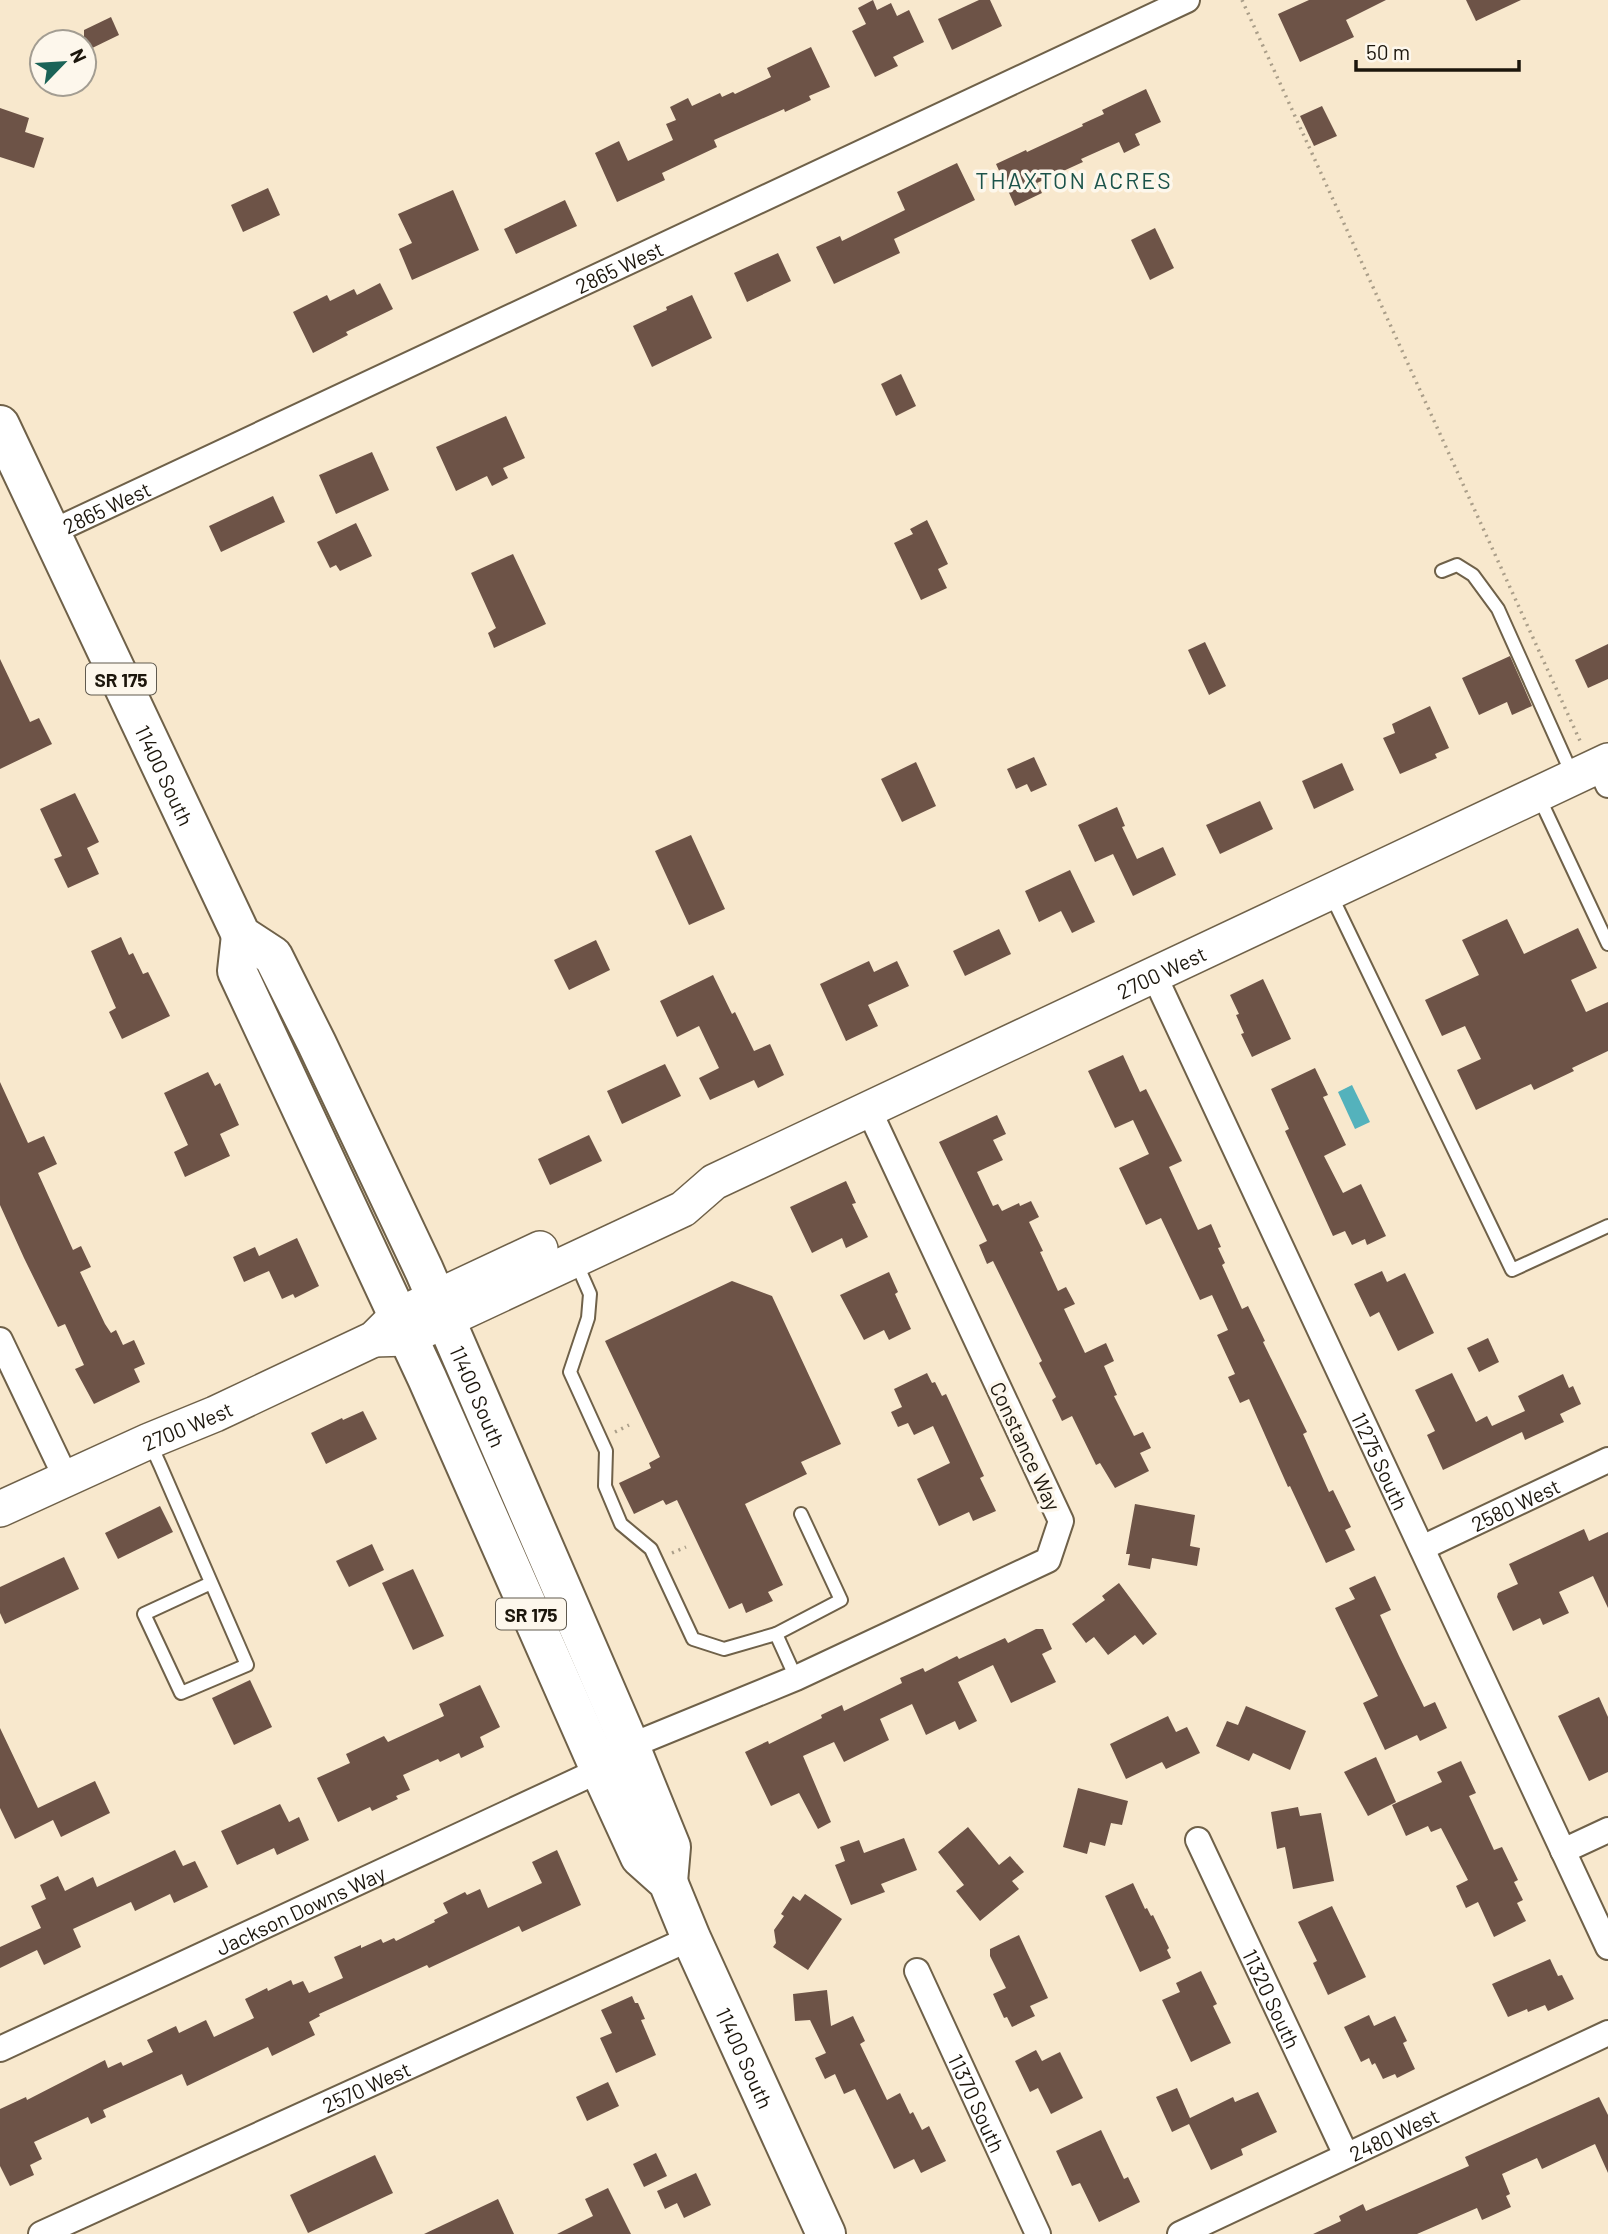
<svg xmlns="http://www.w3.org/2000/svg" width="1608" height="2234" viewBox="0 0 1608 2234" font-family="Barlow,sans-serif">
<rect width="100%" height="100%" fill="#f8e8cd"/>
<polygon fill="#54b2bc" points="1352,1085 1370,1122 1355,1129 1338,1092"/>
<g fill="#6d5347">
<polygon points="873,0 877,10 891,3 897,16 909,10 924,42 893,57 898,66 875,77 852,31 866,24 858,8"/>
<polygon points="979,0 990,0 1002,26 952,50 938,19"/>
<polygon points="1309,0 1386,0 1346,20 1354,37 1300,62 1278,14"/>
<polygon points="1466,0 1521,0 1476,21"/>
<polygon points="111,17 119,35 84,52 84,30"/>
<polygon points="811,47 830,87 809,96 811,100 785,112 784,109 714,140 717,147 662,173 665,180 617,202 595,153 619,141 628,161 673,140 666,124 676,120 670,107 688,98 692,106 720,93 722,97 733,92 735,94 771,77 767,68"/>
<polygon points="1146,89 1161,122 1135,134 1140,145 1124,153 1119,142 1081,159 1083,162 1037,183 1042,193 1015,206 996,164 1026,150 1027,152 1083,126 1082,124 1104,114 1102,110"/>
<polygon points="1322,106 1337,136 1314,146 1300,116"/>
<polygon points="0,108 29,118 25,132 44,138 34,168 0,157"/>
<polygon points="957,163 975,200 894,239 900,253 834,284 816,247 840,236 842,241 905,210 897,192"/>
<polygon points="268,188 280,215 243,232 231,205"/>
<polygon points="453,190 479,250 412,280 399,249 412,243 398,214"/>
<polygon points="565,200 577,226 516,254 504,229"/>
<polygon points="1155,228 1174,268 1150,280 1131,240"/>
<polygon points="778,253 791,281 747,302 734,273"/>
<polygon points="380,283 393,309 346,332 348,335 313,353 293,312 327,295 330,301 354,289 357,295"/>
<polygon points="692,295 712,338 652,367 633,326 667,310 666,307"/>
<polygon points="901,374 916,406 896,416 881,384"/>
<polygon points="506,416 525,458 503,468 508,478 492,486 487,476 456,491 436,447"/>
<polygon points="372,452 389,490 336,514 319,475"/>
<polygon points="273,496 285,522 221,552 209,526"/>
<polygon points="927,520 948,564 938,569 947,588 921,600 894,543 913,534 910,529"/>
<polygon points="356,523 372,556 340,571 336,565 330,568 317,542"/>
<polygon points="513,554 546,624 494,648 488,633 496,628 471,573"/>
<polygon points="1205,642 1226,686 1209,695 1188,650"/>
<polygon points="1608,644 1608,679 1588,688 1575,660"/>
<polygon points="1510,656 1532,706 1512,715 1507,702 1479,715 1462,678"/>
<polygon points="0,659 30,722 39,718 52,744 0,769"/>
<polygon points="1430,706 1449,748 1435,754 1437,758 1400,774 1383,738 1395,733 1392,724"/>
<polygon points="1034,757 1047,785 1031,792 1027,784 1016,789 1007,769"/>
<polygon points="916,762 936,806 902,822 881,779"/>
<polygon points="1342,763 1354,790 1314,809 1302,781"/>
<polygon points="75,793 99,842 87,848 99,874 68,888 54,859 62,856 40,809"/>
<polygon points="1260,801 1273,829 1220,854 1206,825"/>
<polygon points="1117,807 1125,826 1122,827 1137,859 1163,847 1176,875 1133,896 1113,854 1095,862 1078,825"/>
<polygon points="691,835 725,909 689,925 655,851"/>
<polygon points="1070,870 1095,922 1072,933 1061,911 1039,922 1025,891"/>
<polygon points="1507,919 1524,954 1578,928 1597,968 1571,980 1586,1012 1608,1002 1608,1051 1572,1068 1574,1071 1534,1090 1531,1084 1476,1110 1457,1070 1481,1059 1465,1026 1442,1036 1425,1000 1479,975 1462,940"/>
<polygon points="999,929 1011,954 965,976 953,951"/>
<polygon points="121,937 129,955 133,953 143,974 148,972 170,1016 122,1039 109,1012 116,1008 91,951"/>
<polygon points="596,940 610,970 569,990 554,960"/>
<polygon points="869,961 874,972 897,961 909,986 868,1005 878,1026 846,1041 820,984"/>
<polygon points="713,975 732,1014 735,1012 754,1051 770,1044 784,1075 758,1088 754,1080 710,1100 699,1078 719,1068 699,1026 677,1037 660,1001"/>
<polygon points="1263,979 1291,1039 1252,1057 1241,1034 1244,1033 1236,1015 1239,1014 1230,995"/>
<polygon points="1123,1055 1140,1092 1146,1089 1182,1161 1169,1167 1198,1230 1211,1224 1221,1247 1218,1248 1225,1263 1222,1265 1242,1309 1248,1306 1265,1341 1263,1342 1307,1432 1303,1434 1329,1492 1333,1490 1351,1527 1345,1530 1355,1550 1326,1563 1290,1486 1288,1487 1249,1399 1240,1403 1228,1377 1235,1374 1217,1335 1228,1330 1212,1295 1200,1300 1161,1218 1146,1225 1119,1168 1149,1154 1133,1120 1115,1128 1088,1071"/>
<polygon points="665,1064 681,1096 622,1124 607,1091"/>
<polygon points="1315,1068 1328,1095 1323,1097 1346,1145 1324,1156 1343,1193 1361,1184 1386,1236 1367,1245 1365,1239 1352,1245 1345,1231 1333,1236 1285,1131 1289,1129 1271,1089"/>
<polygon points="208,1072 215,1086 220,1083 239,1125 220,1134 230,1156 185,1177 174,1152 188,1145 164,1093"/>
<polygon points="0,1082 28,1143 44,1136 57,1164 38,1173 73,1250 81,1246 91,1267 80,1272 105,1324 111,1333 116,1330 123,1345 134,1340 145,1364 134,1369 140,1382 94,1404 75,1369 84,1365 65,1324 58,1327 24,1258 0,1205"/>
<polygon points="997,1115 1006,1134 993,1140 1003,1160 977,1172 993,1206 998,1204 1002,1211 1019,1203 1020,1206 1031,1201 1039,1217 1029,1222 1043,1251 1040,1252 1058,1291 1066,1287 1075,1304 1064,1309 1085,1353 1106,1343 1114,1361 1104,1366 1117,1395 1114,1396 1134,1436 1143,1432 1151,1448 1140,1453 1149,1471 1115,1488 1100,1463 1096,1465 1072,1416 1062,1421 1052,1400 1056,1397 1039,1363 1042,1361 993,1261 987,1264 979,1245 987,1241 939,1142"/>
<polygon points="589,1135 602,1161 550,1185 538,1159"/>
<polygon points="846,1181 856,1203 852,1204 868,1237 846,1248 842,1238 812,1253 790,1207"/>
<polygon points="297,1238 319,1286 295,1298 293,1294 282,1299 269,1271 244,1282 233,1257 255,1247 259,1256"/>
<polygon points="1382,1271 1387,1282 1405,1273 1434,1333 1398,1351 1379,1312 1370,1317 1354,1284"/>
<polygon points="889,1272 898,1292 895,1294 911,1329 889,1340 884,1330 864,1340 840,1295"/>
<polygon points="732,1281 772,1296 841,1444 801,1462 807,1474 745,1504 783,1585 768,1592 773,1601 746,1613 742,1603 729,1609 677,1500 666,1505 663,1500 634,1514 619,1483 651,1468 649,1463 660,1457 605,1341"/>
<polygon points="1488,1338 1499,1362 1479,1372 1467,1348"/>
<polygon points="927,1373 932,1383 935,1382 942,1396 946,1394 984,1476 980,1478 996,1511 973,1521 969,1512 939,1526 917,1479 950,1463 933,1426 914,1435 908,1423 898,1427 891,1412 902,1407 894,1389"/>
<polygon points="1452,1373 1476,1422 1487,1416 1492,1426 1525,1411 1518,1396 1563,1374 1569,1388 1573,1386 1581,1404 1560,1414 1564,1422 1525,1440 1522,1432 1443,1470 1427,1435 1435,1431 1415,1390"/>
<polygon points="363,1411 377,1439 326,1464 311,1433 342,1418 343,1420"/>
<polygon points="1135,1504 1195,1515 1190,1546 1200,1548 1197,1566 1152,1558 1150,1569 1128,1565 1130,1554 1126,1554"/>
<polygon points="160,1506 173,1532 118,1559 105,1533"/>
<polygon points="1584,1529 1589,1541 1608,1532 1608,1608 1593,1576 1559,1592 1569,1613 1543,1625 1540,1618 1513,1631 1497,1597 1498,1593 1518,1584 1509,1564"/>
<polygon points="372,1544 384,1570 349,1587 336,1561"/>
<polygon points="64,1557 79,1589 5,1624 0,1613 0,1587"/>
<polygon points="413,1569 444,1636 413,1650 382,1583"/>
<polygon points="1375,1576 1391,1610 1380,1615 1399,1656 1424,1707 1435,1702 1447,1728 1420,1741 1417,1735 1385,1750 1363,1703 1378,1696 1335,1608 1355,1599 1349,1588"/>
<polygon points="1119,1583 1157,1634 1143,1645 1135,1635 1108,1655 1094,1637 1086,1643 1072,1624 1105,1600 1102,1596"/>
<polygon points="1036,1629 1043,1629 1052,1649 1042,1654 1056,1682 1011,1703 993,1665 958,1682 977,1721 959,1730 955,1721 926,1735 912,1704 880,1719 889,1740 844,1762 834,1742 803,1756 831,1822 818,1829 799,1793 771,1806 745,1752 768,1741 769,1744 822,1718 821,1715 842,1705 844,1711 902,1683 900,1678 923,1668 925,1672 957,1656 959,1659 1005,1638 1008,1643"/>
<polygon points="250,1680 272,1727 234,1745 212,1698"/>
<polygon points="480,1685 500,1727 480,1737 484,1747 461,1758 459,1753 440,1762 438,1759 403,1775 410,1790 396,1796 398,1799 372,1811 370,1807 338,1822 317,1778 350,1763 346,1754 384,1736 388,1742 444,1716 439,1704"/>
<polygon points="1599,1697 1608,1717 1608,1772 1589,1781 1558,1716"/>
<polygon points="1246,1706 1306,1731 1290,1770 1253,1753 1249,1761 1216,1746 1227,1721 1238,1725"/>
<polygon points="1168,1716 1176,1732 1187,1727 1200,1753 1166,1769 1162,1762 1126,1779 1110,1744"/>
<polygon points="0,1728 38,1808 95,1781 110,1813 61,1837 53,1820 15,1839 0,1808"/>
<polygon points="1376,1757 1396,1802 1368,1816 1344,1772"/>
<polygon points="1461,1761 1476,1793 1469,1796 1494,1850 1502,1847 1518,1880 1514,1882 1523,1900 1517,1903 1526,1921 1494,1937 1478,1902 1466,1908 1456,1886 1468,1880 1441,1828 1431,1832 1428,1826 1406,1836 1392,1805 1442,1782 1437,1772"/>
<polygon points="1078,1788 1128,1801 1122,1825 1111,1823 1105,1846 1090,1842 1087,1854 1063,1847"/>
<polygon points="280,1804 289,1822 299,1817 309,1840 277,1855 274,1848 237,1865 221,1831"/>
<polygon points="1298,1807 1300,1816 1321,1813 1334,1881 1293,1889 1285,1847 1277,1849 1271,1812"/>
<polygon points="968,1827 999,1865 1010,1856 1024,1872 1012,1881 1019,1889 980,1921 956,1891 964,1885 938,1852"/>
<polygon points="904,1838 917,1870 881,1884 885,1892 851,1905 835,1865 845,1861 840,1847 859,1840 864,1853"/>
<polygon points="175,1850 183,1866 195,1861 208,1887 174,1903 170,1894 135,1911 131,1902 73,1929 81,1947 44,1965 37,1950 0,1968 0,1947 41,1928 31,1906 46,1899 40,1885 58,1876 65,1891 93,1877 97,1887"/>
<polygon points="557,1850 581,1905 522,1932 519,1926 429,1968 427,1965 319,2014 320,2016 309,2022 315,2035 272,2056 268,2047 187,2086 182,2074 103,2110 106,2117 91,2124 88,2117 34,2142 42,2159 30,2165 34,2175 10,2186 0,2166 0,2109 26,2097 27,2100 105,2060 108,2068 121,2062 123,2066 153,2052 147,2040 176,2026 179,2033 206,2020 214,2037 254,2018 245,1999 267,1988 268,1991 291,1980 293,1985 303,1981 309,1993 343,1978 334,1957 361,1945 361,1948 381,1939 383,1943 394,1938 396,1941 435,1922 434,1920 448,1913 443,1903 465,1892 467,1895 480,1889 488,1908 542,1883 532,1862"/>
<polygon points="1133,1883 1145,1909 1147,1908 1151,1916 1153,1915 1169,1948 1167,1950 1171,1958 1140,1972 1105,1896"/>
<polygon points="805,1894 842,1919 808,1970 773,1947 776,1943 774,1930 784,1916 781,1914 793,1896 800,1901"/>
<polygon points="1332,1906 1366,1977 1328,1995 1313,1963 1317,1961 1298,1922"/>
<polygon points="1019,1935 1048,1998 1030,2006 1035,2016 1012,2027 1007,2017 1004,2018 993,1994 1006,1988 990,1956 990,1949"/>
<polygon points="1550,1959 1558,1976 1562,1975 1574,1999 1548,2011 1545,2005 1528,2012 1527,2009 1508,2017 1492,1984"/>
<polygon points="1201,1971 1217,2004 1213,2006 1231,2043 1191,2062 1162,2000 1180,1992 1176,1983"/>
<polygon points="827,1990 831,2026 853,2016 865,2041 860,2044 887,2100 900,2093 910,2114 913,2112 922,2130 929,2126 946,2161 921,2173 914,2159 894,2169 855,2089 844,2094 835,2074 825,2079 815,2058 826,2053 810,2020 795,2021 793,1994"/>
<polygon points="632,1996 635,2003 638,2003 645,2019 641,2020 656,2055 616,2073 600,2038 612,2033 601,2010"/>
<polygon points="1369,2015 1374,2026 1395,2016 1407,2041 1403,2043 1415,2069 1397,2078 1395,2074 1383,2079 1375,2063 1372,2065 1369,2058 1361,2062 1344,2027"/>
<polygon points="1036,2050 1042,2061 1060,2052 1083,2098 1051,2114 1038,2088 1030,2092 1015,2061"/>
<polygon points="608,2082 619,2106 587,2121 576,2097"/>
<polygon points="1177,2088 1190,2118 1233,2097 1235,2102 1258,2092 1277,2132 1241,2149 1243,2155 1211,2170 1189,2124 1172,2132 1156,2097"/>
<polygon points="1599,2097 1608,2115 1608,2173 1595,2144 1542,2169 1537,2158 1502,2174 1510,2194 1506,2196 1511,2207 1482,2220 1477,2208 1417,2234 1313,2234 1341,2221 1339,2216 1363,2204 1366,2211 1469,2166 1465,2157"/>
<polygon points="1101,2130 1124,2179 1128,2177 1140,2202 1099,2222 1080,2183 1072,2186 1056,2151"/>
<polygon points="656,2153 667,2176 644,2187 633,2164"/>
<polygon points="375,2155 393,2193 308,2233 290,2195"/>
<polygon points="696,2173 711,2205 684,2218 677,2203 665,2209 657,2191"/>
<polygon points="608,2188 631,2234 557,2234 593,2216 585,2199"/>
<polygon points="498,2199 514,2234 424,2234"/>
</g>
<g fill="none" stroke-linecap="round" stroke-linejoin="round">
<g stroke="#6f6149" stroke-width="16">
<g id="service">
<polyline points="1442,571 1457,565 1473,575 1498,609 1572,774"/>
<polyline points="1538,795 1608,944"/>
<polyline points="1331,895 1512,1270 1608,1226"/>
<polyline points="576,1262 590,1294 588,1318 570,1372 606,1451 605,1486 621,1524 651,1549 693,1639 724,1649 776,1634 796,1678"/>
<polyline points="149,1441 160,1465 247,1665 181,1693 144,1614 211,1583"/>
<polyline points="776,1634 841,1600 801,1514"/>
</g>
</g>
<g stroke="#6f6149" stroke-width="28">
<g id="minor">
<path id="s1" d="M52,532L1187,0"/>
<polyline points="1599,765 1608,785"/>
<path id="s2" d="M1154,975L1608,1947"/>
<polyline points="0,1340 66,1478"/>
<path id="s3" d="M1422,1548L1608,1460"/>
<polyline points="630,1746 796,1678 1048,1560 1061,1521 868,1108"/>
<path id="s4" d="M1198,1840L1346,2155"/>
<polyline points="1563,1851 1608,1830"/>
<path id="s5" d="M917,1971L1038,2234"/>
<path id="s6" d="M0,2049L600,1770"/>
<path id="s7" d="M41,2234L691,1938"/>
<path id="s8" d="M1180,2234L1608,2033"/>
</g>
</g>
<g stroke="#6f6149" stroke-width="38">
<g id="secondary">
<path id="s9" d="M374,1339L407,1338L683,1209L714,1182L1608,761"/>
<path id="s10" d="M0,1509L149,1441L215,1414L374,1339L397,1316L540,1249"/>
</g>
</g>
<g stroke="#6f6149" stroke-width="42">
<g id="primary">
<path id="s11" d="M0,425L241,935L273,956L317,1044L424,1270L630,1746L671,1847L668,1882"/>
<path id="s12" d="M241,935L237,971L427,1378L600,1770L640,1857L668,1882L691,1938L826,2234"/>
</g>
</g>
<g stroke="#aa9e89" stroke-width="3.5" stroke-dasharray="2 5" stroke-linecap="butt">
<polyline points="1242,0 1581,743"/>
<polyline points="615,1432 629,1425"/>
<polyline points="672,1553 686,1547"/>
</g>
<use href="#service" stroke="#fff" stroke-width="12"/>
<use href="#minor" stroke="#fff" stroke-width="24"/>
<use href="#secondary" stroke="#fff" stroke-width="35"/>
<use href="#primary" stroke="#fff" stroke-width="38"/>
</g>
<g text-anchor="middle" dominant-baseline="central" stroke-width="7" stroke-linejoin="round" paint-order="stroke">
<g fill="#fdf7ec" stroke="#605a4f" stroke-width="2">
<rect x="86" y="663.5" width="70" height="31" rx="5"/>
<rect x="496" y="1598.5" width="70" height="31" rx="5"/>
</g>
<g font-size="19" font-weight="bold" fill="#1c160c">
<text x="121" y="679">SR 175</text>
<text x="531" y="1614">SR 175</text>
</g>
<g font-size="21" fill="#1c160c" stroke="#fdf7ec">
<text stroke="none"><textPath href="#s1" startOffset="626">2865 West</textPath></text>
<text stroke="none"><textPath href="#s1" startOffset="60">2865 West</textPath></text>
<text stroke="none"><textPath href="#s11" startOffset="387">11400 South</textPath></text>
<text stroke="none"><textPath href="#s9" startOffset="873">2700 West</textPath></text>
<text stroke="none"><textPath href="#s11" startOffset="1088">11400 South</textPath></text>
<text stroke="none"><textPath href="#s10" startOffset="205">2700 West</textPath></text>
<text transform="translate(1026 1446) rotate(65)">Constance Way</text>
<text stroke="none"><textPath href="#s2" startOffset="536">11275 South</textPath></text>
<text stroke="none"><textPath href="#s3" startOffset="103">2580 West</textPath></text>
<text stroke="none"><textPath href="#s6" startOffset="331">Jackson Downs Way</textPath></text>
<text stroke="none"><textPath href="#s4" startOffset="175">11320 South</textPath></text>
<text stroke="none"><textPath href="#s12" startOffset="1239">11400 South</textPath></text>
<text stroke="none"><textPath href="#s7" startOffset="357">2570 West</textPath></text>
<text stroke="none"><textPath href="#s5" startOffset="145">11370 South</textPath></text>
<text stroke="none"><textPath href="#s8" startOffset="236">2480 West</textPath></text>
</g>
<g font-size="23" letter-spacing="2" fill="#1b534a" stroke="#fdf7ec">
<text x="1074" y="180">THAXTON ACRES</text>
</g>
</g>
<g transform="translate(63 63) rotate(65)"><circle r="33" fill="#fdf7ec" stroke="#a39d92" stroke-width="2"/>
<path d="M0-5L12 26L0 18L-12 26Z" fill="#1a6357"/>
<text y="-10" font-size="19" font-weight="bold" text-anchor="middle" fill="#1c160c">N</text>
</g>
<path d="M1356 60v10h163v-10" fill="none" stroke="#1c160c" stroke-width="3.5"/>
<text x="1366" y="60" font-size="21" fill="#1c160c" stroke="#fdf7ec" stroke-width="5" paint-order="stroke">50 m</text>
</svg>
